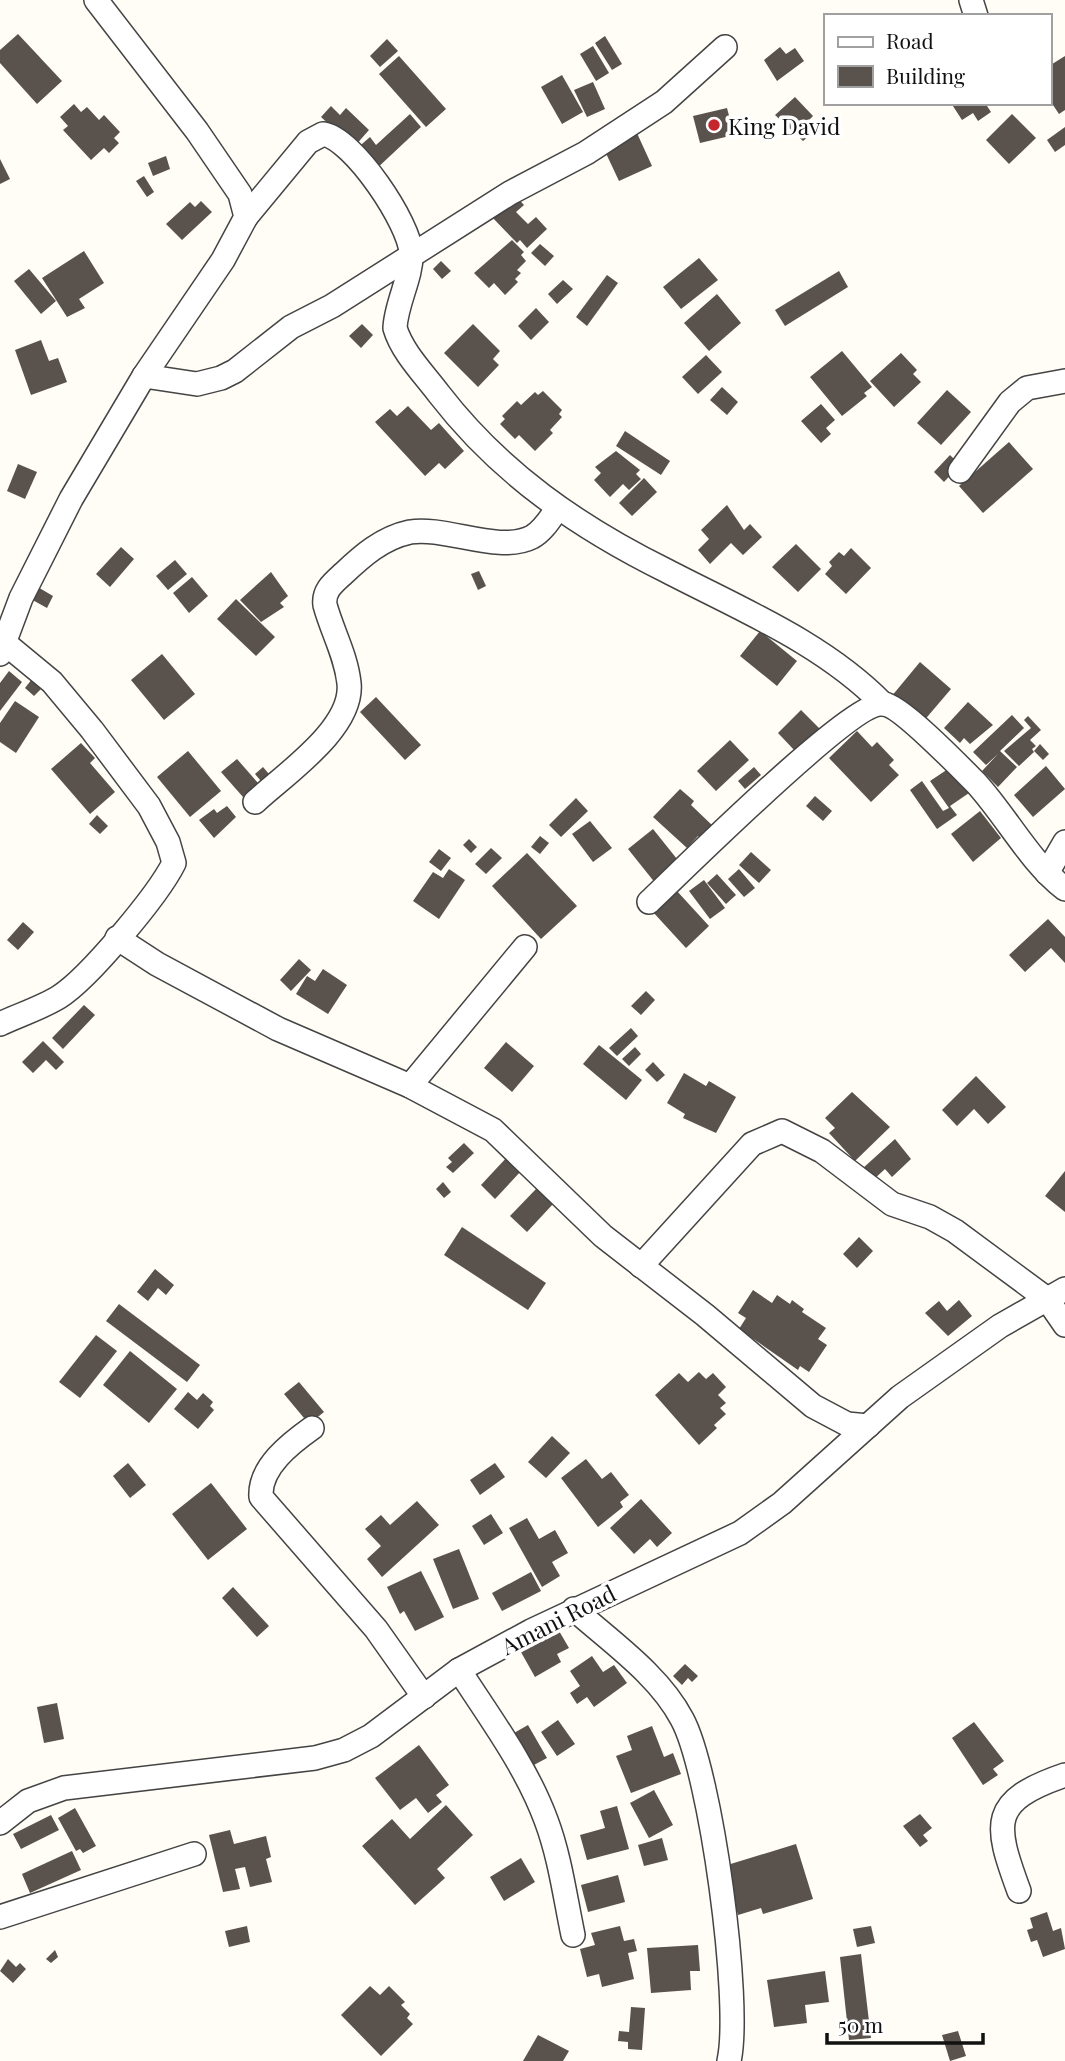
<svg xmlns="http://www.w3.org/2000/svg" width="1065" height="2061" viewBox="0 0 1065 2061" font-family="'Playfair Display',serif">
<rect width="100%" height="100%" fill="#fffdf5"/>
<g fill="#5a524d">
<polygon points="18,34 62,81 37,104 0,63 0,50"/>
<polygon points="605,36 622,64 612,70 595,43"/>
<polygon points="387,39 398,51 380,67 370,56"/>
<polygon points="593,46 609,73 596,81 580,54"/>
<polygon points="780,47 786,54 795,48 804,61 777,81 764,60"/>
<polygon points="399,56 446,109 426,127 379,74"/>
<polygon points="1065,56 1065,110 1059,114 1049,99 1049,66"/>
<polygon points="562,75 583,112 562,124 541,87"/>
<polygon points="593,82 605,109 587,117 574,90"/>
<polygon points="795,97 813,116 806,123 814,132 803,141 775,115"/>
<polygon points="951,103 991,103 987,106 991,112 978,121 973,113 962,120"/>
<polygon points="74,104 81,112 87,107 99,120 104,115 120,132 114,138 119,143 109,153 104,148 91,160 63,130 68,126 60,117"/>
<polygon points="331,106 340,115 346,108 369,130 354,147 321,117"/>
<polygon points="727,108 734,135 700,143 693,116"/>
<polygon points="410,114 421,127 374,171 355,150 370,137 376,145"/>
<polygon points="1012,114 1036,138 1009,164 986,140"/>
<polygon points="1065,127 1065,145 1055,152 1047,140"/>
<polygon points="636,131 652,166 619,181 603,147"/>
<polygon points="166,156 170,169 153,176 148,163"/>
<polygon points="0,159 10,179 0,184"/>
<polygon points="144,176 154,192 147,197 136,181"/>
<polygon points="512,192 524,205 516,212 528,224 536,217 547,229 527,248 520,240 517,243 489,214"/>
<polygon points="201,201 212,212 182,240 166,224 190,202 195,207"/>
<polygon points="512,240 524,252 521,255 526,261 517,270 521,273 515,279 518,282 505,295 494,283 489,288 474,273"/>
<polygon points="540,244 554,256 545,266 531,253"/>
<polygon points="84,251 104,283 79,299 85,308 67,317 42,278"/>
<polygon points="699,258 718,280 681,309 663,287"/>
<polygon points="441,261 451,271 442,279 433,269"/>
<polygon points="29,269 56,301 41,314 14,281"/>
<polygon points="839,271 848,287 785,326 775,310"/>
<polygon points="607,275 618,283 587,326 576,317"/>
<polygon points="563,280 573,289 557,304 548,294"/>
<polygon points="717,294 741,323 709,351 684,323"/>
<polygon points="536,308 549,322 531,340 518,326"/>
<polygon points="362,324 373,335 361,348 349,336"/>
<polygon points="473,324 500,351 493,359 499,365 478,387 444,353"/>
<polygon points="41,340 49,361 58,358 67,382 31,395 15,350"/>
<polygon points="842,351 872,387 864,393 867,396 842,416 810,377"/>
<polygon points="901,353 917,370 913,374 921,382 894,407 870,381"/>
<polygon points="706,355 722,372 698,394 682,377"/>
<polygon points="722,387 738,402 727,415 710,400"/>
<polygon points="947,390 971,412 941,445 917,423"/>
<polygon points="543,391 562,410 559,414 562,417 550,430 553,433 535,451 519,435 515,439 500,424 505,419 502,416 517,401 521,405 535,392 538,395"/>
<polygon points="821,404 835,420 826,428 831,434 821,443 801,421"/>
<polygon points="408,406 431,430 439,423 464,451 445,469 439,463 425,476 375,422 390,409 397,416"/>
<polygon points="625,431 670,461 661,475 616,446"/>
<polygon points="1009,442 1033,469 983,513 959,486"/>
<polygon points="616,451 640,470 636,474 641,479 629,490 623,484 610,497 594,480 601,473 595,467"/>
<polygon points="950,455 960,465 944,482 934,472"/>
<polygon points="18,464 37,472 25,499 7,491"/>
<polygon points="644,478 657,492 632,516 619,503"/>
<polygon points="727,505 744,530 750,524 762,537 743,555 731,543 710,564 698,550 709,539 701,530"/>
<polygon points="796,544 821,569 798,592 772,567"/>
<polygon points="121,547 134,559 110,587 96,574"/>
<polygon points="851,548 871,568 846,594 825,574 832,566 829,562 839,552 844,556"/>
<polygon points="175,560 187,574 168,590 156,576"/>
<polygon points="479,571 486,586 478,590 471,574"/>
<polygon points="271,572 288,596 280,603 284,607 261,622 240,600"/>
<polygon points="192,577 208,596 189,613 173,593"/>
<polygon points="36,586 53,596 47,608 29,598"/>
<polygon points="236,599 275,637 256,656 217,619"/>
<polygon points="760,631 797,661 777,686 740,656"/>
<polygon points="162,654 195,694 164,720 131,680"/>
<polygon points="920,662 951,689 922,723 891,697"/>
<polygon points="9,671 22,682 0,711 0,683"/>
<polygon points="32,679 42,688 34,696 25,688"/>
<polygon points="376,697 421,745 405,760 360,712"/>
<polygon points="15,701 39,717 16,753 0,742 0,723"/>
<polygon points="968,702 993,725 970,744 964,738 960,743 944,728"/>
<polygon points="801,710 820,729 796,752 778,733"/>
<polygon points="1012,715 1024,728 1000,751 1017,767 998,787 982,771 998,754 986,765 973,752"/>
<polygon points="1028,716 1041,730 1030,740 1036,746 1032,749 1034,752 1019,766 1004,751 1031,728 1024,720"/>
<polygon points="857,731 872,747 877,742 894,760 889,765 899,775 871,802 829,758"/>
<polygon points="730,740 749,760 716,791 697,771"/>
<polygon points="81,743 95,758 90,763 115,792 90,814 51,769"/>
<polygon points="1040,744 1049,754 1043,760 1034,751"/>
<polygon points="188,751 221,791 190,817 157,777"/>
<polygon points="237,759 258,783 243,797 221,772"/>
<polygon points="1046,766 1065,789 1033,817 1014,795"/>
<polygon points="263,767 274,780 266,787 255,774"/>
<polygon points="754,767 761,775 745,789 738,781"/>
<polygon points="951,767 969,793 950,806 957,815 937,829 910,790 922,781 943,811 949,808 930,781"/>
<polygon points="680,789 694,801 691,805 714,827 702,840 698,836 687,848 653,817"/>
<polygon points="815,796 832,811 823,821 806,806"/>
<polygon points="576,798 588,811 561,837 549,825"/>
<polygon points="227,806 236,817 214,838 199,820 214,809 217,813"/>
<polygon points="980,811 1001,838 973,862 951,834"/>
<polygon points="97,815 108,826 100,834 89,824"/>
<polygon points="590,821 612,848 593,862 572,834"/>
<polygon points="653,829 681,864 656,884 628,849"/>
<polygon points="540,836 549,843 540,854 531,847"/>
<polygon points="469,839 477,847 471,853 463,845"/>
<polygon points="491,848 502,858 486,874 475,864"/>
<polygon points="439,849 451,858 441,871 429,862"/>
<polygon points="751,852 771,870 759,883 739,865"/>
<polygon points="527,853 577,906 541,939 492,886"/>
<polygon points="449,869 465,880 439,919 413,901 433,872 443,878"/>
<polygon points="739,869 755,888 744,897 728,879"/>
<polygon points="717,874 736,895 726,904 707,883"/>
<polygon points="704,880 725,908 710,919 689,891"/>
<polygon points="676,890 709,926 686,948 652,911"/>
<polygon points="1048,919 1065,937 1065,963 1051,948 1025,972 1009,955"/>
<polygon points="23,922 34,932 18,950 7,940"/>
<polygon points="299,959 311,970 291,991 280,980"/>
<polygon points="323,969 347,985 328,1014 296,994 307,976 315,981"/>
<polygon points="646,991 655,1000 641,1015 631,1006"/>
<polygon points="84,1005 95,1015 63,1049 52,1038"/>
<polygon points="631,1028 638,1036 617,1056 609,1048"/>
<polygon points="43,1041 64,1062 56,1070 46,1060 33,1073 22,1062"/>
<polygon points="506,1042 534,1066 512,1092 484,1068"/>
<polygon points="599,1045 642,1080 626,1100 583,1064"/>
<polygon points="635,1047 641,1054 629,1066 622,1059"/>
<polygon points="653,1062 665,1075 657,1082 645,1070"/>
<polygon points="684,1073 706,1086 709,1081 736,1097 716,1133 683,1118 685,1114 667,1103"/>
<polygon points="976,1076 1006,1107 988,1124 974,1109 957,1126 942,1110"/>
<polygon points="852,1092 890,1127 855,1161 829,1133 835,1128 825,1118"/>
<polygon points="895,1139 911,1159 892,1177 885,1169 873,1180 862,1169"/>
<polygon points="464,1143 474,1153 453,1173 446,1167 452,1162 448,1158"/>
<polygon points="508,1156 522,1170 495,1199 481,1185"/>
<polygon points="1065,1171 1065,1212 1045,1196"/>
<polygon points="443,1182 451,1192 444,1198 436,1189"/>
<polygon points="537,1188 553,1204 527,1232 510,1216"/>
<polygon points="462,1227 546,1283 528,1310 444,1255"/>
<polygon points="859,1237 873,1251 857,1268 843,1254"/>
<polygon points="155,1269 174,1285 166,1295 158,1288 148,1301 137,1292"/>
<polygon points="753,1290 772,1303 777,1295 790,1304 792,1300 804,1309 802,1312 826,1328 818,1339 827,1345 809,1372 800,1366 798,1370 739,1329 746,1318 738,1313"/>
<polygon points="959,1300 972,1316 948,1336 925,1313 939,1301 947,1311"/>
<polygon points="119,1304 200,1365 187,1382 106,1321"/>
<polygon points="96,1335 117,1351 80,1398 59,1382"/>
<polygon points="130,1351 177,1389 149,1423 103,1385"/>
<polygon points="699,1372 706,1379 713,1373 726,1387 718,1395 726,1403 720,1408 726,1414 714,1425 717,1428 699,1445 655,1395 679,1373 688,1382"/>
<polygon points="299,1382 324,1412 309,1424 284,1394"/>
<polygon points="188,1392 197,1400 203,1393 213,1402 210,1406 214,1410 198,1429 174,1409"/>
<polygon points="552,1436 570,1453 546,1478 528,1462"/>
<polygon points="586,1459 602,1479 611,1472 629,1495 620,1502 623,1507 598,1527 561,1478"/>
<polygon points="128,1463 146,1485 130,1498 113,1476"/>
<polygon points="495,1463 505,1477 480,1495 470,1480"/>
<polygon points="211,1483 247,1529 208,1560 172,1514"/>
<polygon points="641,1499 672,1533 657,1547 650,1539 634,1554 610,1528"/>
<polygon points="417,1501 439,1525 382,1577 367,1559 381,1546 365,1529 381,1515 390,1525"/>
<polygon points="491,1514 503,1533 484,1545 472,1526"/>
<polygon points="527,1518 539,1539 555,1530 568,1553 552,1562 560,1576 542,1587 509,1528"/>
<polygon points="459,1549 479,1599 453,1609 433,1559"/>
<polygon points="421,1571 444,1617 415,1631 404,1611 400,1614 387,1587"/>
<polygon points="531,1572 541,1591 502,1611 492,1593"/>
<polygon points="233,1587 269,1626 257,1637 222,1598"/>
<polygon points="555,1624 569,1648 557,1654 561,1662 535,1677 517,1645"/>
<polygon points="592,1656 603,1672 614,1665 627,1683 594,1707 587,1697 577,1704 570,1693 580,1686 570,1671"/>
<polygon points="685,1664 698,1676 692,1682 688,1678 682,1685 673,1676"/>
<polygon points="57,1703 64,1739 44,1743 37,1707"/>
<polygon points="558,1720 575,1744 557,1756 541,1732"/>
<polygon points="974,1722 1004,1761 993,1769 998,1775 983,1785 952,1738"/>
<polygon points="528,1725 547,1758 532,1766 514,1733"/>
<polygon points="652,1726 664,1757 673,1753 681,1774 631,1793 616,1756 632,1750 627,1736"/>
<polygon points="419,1745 449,1785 436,1795 442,1802 428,1813 416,1798 400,1810 375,1778"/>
<polygon points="654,1790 673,1825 649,1838 630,1803"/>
<polygon points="446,1805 473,1835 437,1869 445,1878 415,1905 362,1846 392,1819 410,1839"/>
<polygon points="617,1806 629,1849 587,1860 580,1835 605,1828 600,1811"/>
<polygon points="75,1808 96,1846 83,1853 80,1849 76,1851 58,1818"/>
<polygon points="920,1814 932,1828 923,1835 928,1841 920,1847 903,1826"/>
<polygon points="51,1815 59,1830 21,1849 13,1834"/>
<polygon points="230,1830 234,1844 266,1836 271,1857 266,1859 272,1882 250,1887 245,1867 235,1869 240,1889 223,1892 209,1835"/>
<polygon points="662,1838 668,1860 644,1866 638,1845"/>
<polygon points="796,1844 813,1899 763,1914 761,1908 738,1915 724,1866"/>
<polygon points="72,1851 81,1870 30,1893 22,1874"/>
<polygon points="521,1858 535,1882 504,1901 490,1877"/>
<polygon points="618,1875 625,1902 588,1912 581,1885"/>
<polygon points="1047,1912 1053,1931 1061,1928 1065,1949 1043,1957 1037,1940 1031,1942 1027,1930 1033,1928 1030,1918"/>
<polygon points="247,1926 250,1942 229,1947 225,1931"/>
<polygon points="620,1926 624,1941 634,1939 637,1951 628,1953 634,1979 602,1987 599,1974 587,1977 580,1949 595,1945 591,1933"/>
<polygon points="871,1926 875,1943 857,1947 853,1929"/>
<polygon points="698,1945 700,1971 690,1971 691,1990 651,1993 647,1948"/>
<polygon points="55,1950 58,1957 51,1963 46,1959"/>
<polygon points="861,1954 871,2038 849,2040 840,1957"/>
<polygon points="8,1959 16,1967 20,1963 26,1969 13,1983 0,1971"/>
<polygon points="825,1971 829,2002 805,2005 807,2023 774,2027 767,1980"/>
<polygon points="370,1986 380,1995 389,1986 405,2002 401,2005 410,2014 407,2018 413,2024 381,2056 341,2015"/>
<polygon points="631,2007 645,2008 642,2050 628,2049 628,2042 618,2041 619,2031 629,2032"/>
<polygon points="958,2031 966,2056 950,2061 942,2035"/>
<polygon points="538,2035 569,2051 563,2061 523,2061"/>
</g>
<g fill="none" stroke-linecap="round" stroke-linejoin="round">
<g stroke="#444" stroke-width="26">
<g id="minor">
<polyline points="971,0 976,16"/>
<path d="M246,217L308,142L323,134C353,138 410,224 411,253C412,277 396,303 395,328C402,352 424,374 439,394C500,473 578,527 667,571C742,610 823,643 883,704"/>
<polyline points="144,376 197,384 221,378 235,371 291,327 332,306 510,193 586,153 664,102 725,47"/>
<polyline points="960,471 1010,402 1027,388 1065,381"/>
<polyline points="0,654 21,598 71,499 144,376 223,260 246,217 240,194 197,131 96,0"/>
<path d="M255,802C285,774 354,728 349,683C346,655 332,631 325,605C323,591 333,583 343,574C362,556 382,538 410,532C446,526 499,554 532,537C543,531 550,519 557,509"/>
<polyline points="1047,873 1065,842"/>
<path d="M649,902C681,872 853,700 884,704C901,706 961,768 976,783C1007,817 1029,861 1065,889"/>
<polyline points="117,938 157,964 278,1029 410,1086 493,1130 603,1236 705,1315 813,1406 847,1424 868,1426"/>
<path d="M0,1024C19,1015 41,1008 59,997C89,978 158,895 174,863L168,842L149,806L92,730L52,682L6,644"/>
<polyline points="410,1086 525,947"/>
<polyline points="641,1266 752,1144 782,1131 822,1151 892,1204 930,1217 955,1231 1047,1299 1065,1325"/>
<path d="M312,1428C291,1443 259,1467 261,1497L376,1629L424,1697"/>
<path d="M574,1609C611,1642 659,1675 682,1719C711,1772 742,2003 729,2061"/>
<path d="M459,1670C490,1718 526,1766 546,1820C560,1857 565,1897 573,1935"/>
<polyline points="0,1823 28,1801 64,1788 315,1758 344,1750 371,1736 459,1670 531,1631 740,1533 782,1503 900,1397 1000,1326 1065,1289"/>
<path d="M1019,1891C994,1823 989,1801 1065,1775"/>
<polyline points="0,1917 194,1854"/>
</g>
</g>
<use href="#minor" stroke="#fff" stroke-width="23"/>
</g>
<circle fill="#c4262e" stroke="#fff" stroke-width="2.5" cx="714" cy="125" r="7"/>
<g text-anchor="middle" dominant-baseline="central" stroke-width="7" stroke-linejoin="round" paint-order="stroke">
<g font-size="23" fill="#111" stroke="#fff" text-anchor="start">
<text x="728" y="125">King David</text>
</g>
<g font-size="23" fill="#111" stroke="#fff">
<text transform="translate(558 1619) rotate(-27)">Amani Road</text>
</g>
</g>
<rect x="824" y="14" width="228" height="91" fill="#ffffff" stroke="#a0a0a0" stroke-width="2"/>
<rect x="838" y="37" width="35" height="10" fill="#ffffff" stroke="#a0a0a0" stroke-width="2"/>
<text x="886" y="49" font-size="21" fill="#111111">Road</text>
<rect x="838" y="66" width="35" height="21" fill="#5a524d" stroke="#a0a0a0" stroke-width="2"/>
<text x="886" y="84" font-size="21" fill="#111111">Building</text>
<path d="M827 2033v10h156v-10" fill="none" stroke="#111111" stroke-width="3.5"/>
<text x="838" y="2033" font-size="21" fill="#111111" stroke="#ffffff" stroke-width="5" paint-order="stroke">50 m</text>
</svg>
